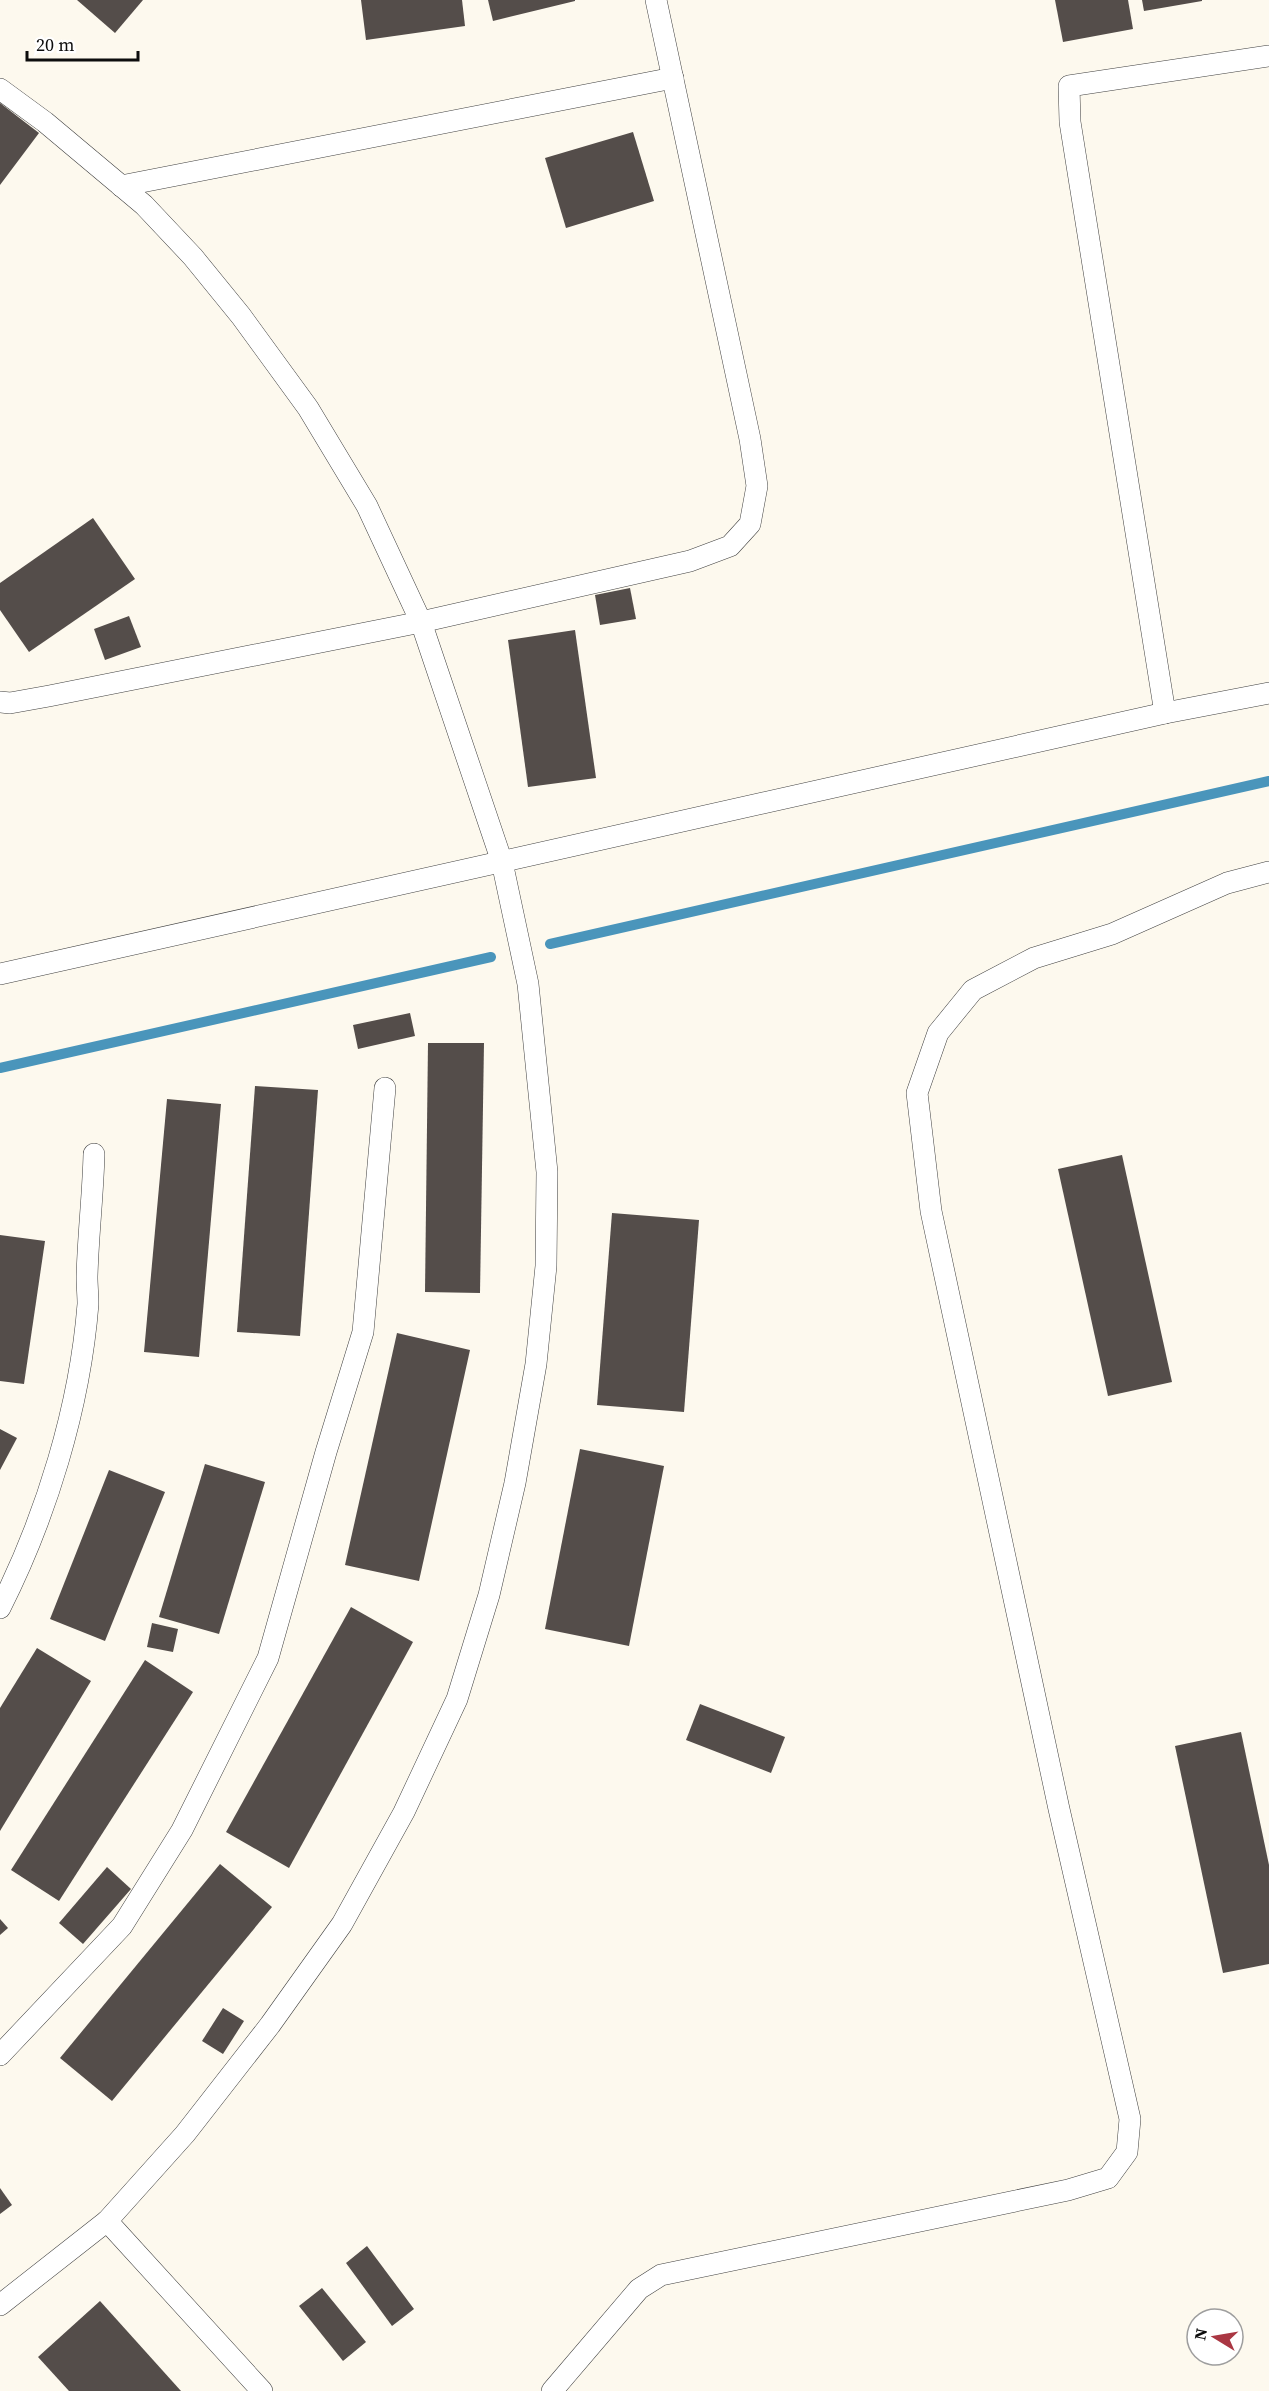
<svg xmlns="http://www.w3.org/2000/svg" width="1269" height="2391" viewBox="0 0 1269 2391" font-family="'Source Serif 4',serif">
<rect width="100%" height="100%" fill="#fdf9ee"/>
<g fill="none" stroke-linecap="round" stroke-linejoin="round">
<g stroke="#4a95bb" stroke-width="10">
<polyline points="550,944 1269,781"/>
<polyline points="0,1068 491,957"/>
</g>
</g>
<g fill="#544d4a">
<polygon points="77,0 143,0 115,33"/>
<polygon points="361,0 462,0 465,26 366,40"/>
<polygon points="488,0 575,0 575,1 493,21"/>
<polygon points="1055,0 1128,0 1133,29 1063,42"/>
<polygon points="1142,0 1202,0 1202,1 1144,11"/>
<polygon points="0,103 39,133 0,185"/>
<polygon points="633,132 654,201 566,228 545,158"/>
<polygon points="93,518 135,579 29,652 0,610 0,583"/>
<polygon points="630,588 636,619 600,625 595,595"/>
<polygon points="129,616 141,647 105,660 94,629"/>
<polygon points="575,630 596,778 528,787 508,640"/>
<polygon points="410,1013 415,1036 358,1049 353,1025"/>
<polygon points="428,1043 484,1043 480,1293 425,1292"/>
<polygon points="255,1086 318,1090 300,1336 237,1332"/>
<polygon points="167,1099 221,1104 199,1357 144,1352"/>
<polygon points="1122,1155 1172,1382 1108,1396 1058,1169"/>
<polygon points="612,1213 699,1220 684,1412 597,1405"/>
<polygon points="0,1235 45,1241 24,1384 0,1381"/>
<polygon points="397,1333 470,1350 419,1581 345,1565"/>
<polygon points="0,1429 17,1438 0,1470"/>
<polygon points="580,1449 664,1466 629,1646 545,1629"/>
<polygon points="205,1464 265,1482 219,1634 159,1617"/>
<polygon points="109,1470 165,1492 105,1641 50,1619"/>
<polygon points="351,1607 413,1642 289,1868 226,1832"/>
<polygon points="152,1623 178,1629 173,1652 147,1647"/>
<polygon points="37,1648 91,1681 0,1831 0,1708"/>
<polygon points="145,1660 193,1692 59,1901 11,1870"/>
<polygon points="700,1704 785,1737 771,1773 686,1740"/>
<polygon points="1241,1732 1269,1865 1269,1964 1223,1973 1175,1746"/>
<polygon points="220,1864 272,1907 112,2101 60,2058"/>
<polygon points="107,1867 131,1889 83,1944 59,1923"/>
<polygon points="0,1919 8,1928 0,1935"/>
<polygon points="223,2008 244,2021 223,2054 202,2041"/>
<polygon points="0,2188 12,2205 0,2214"/>
<polygon points="367,2246 414,2309 392,2326 346,2263"/>
<polygon points="322,2288 366,2342 343,2361 299,2306"/>
<polygon points="100,2301 181,2391 69,2391 38,2357"/>
</g>
<g fill="none" stroke-linecap="round" stroke-linejoin="round">
<g stroke="#404040" stroke-width="22">
<g id="service">
<polyline points="0,89 45,122 144,205 193,257 241,316 308,408 367,506 421,622 502,862 528,984 547,1172 546,1266 536,1364 515,1483 489,1595 457,1699 404,1812 342,1924 270,2025 185,2134 107,2221 0,2305"/>
<polyline points="121,186 673,78"/>
<polyline points="0,702 10,703 49,696 421,622 690,561 730,546 750,524 757,486 750,439 656,0"/>
<polyline points="1165,713 1070,122 1069,86 1269,56"/>
<polyline points="0,974 1165,713 1269,693"/>
<path d="M0,1608C46,1517 80,1407 88,1304C88,1295 87,1286 87,1277C88,1236 93,1195 94,1154"/>
<polyline points="0,2055 122,1926 182,1830 268,1658 326,1452 363,1332 385,1088"/>
<polyline points="107,2221 262,2391"/>
<polyline points="552,2391 639,2289 661,2275 1068,2190 1108,2178 1127,2152 1130,2119 1059,1809 931,1211 917,1093 938,1033 973,990 1034,958 1112,934 1227,883 1269,872"/>
</g>
</g>
<use href="#service" stroke="#fff" stroke-width="21"/>
</g>
<g transform="translate(1215 2337) rotate(281)"><circle r="28" fill="#ffffff" stroke="#9e9e9e" stroke-width="1.5"/>
<path d="M0-4.5L10 22L0 15L-10 22Z" fill="#aa3743"/>
<text y="-9" font-size="16" font-weight="bold" text-anchor="middle" fill="#0d0d0d">N</text>
</g>
<path d="M27 51v9h111v-9" fill="none" stroke="#0d0d0d" stroke-width="3"/>
<text x="36" y="51" font-size="18" fill="#0d0d0d" stroke="#ffffff" stroke-width="4.5" paint-order="stroke">20 m</text>
</svg>
